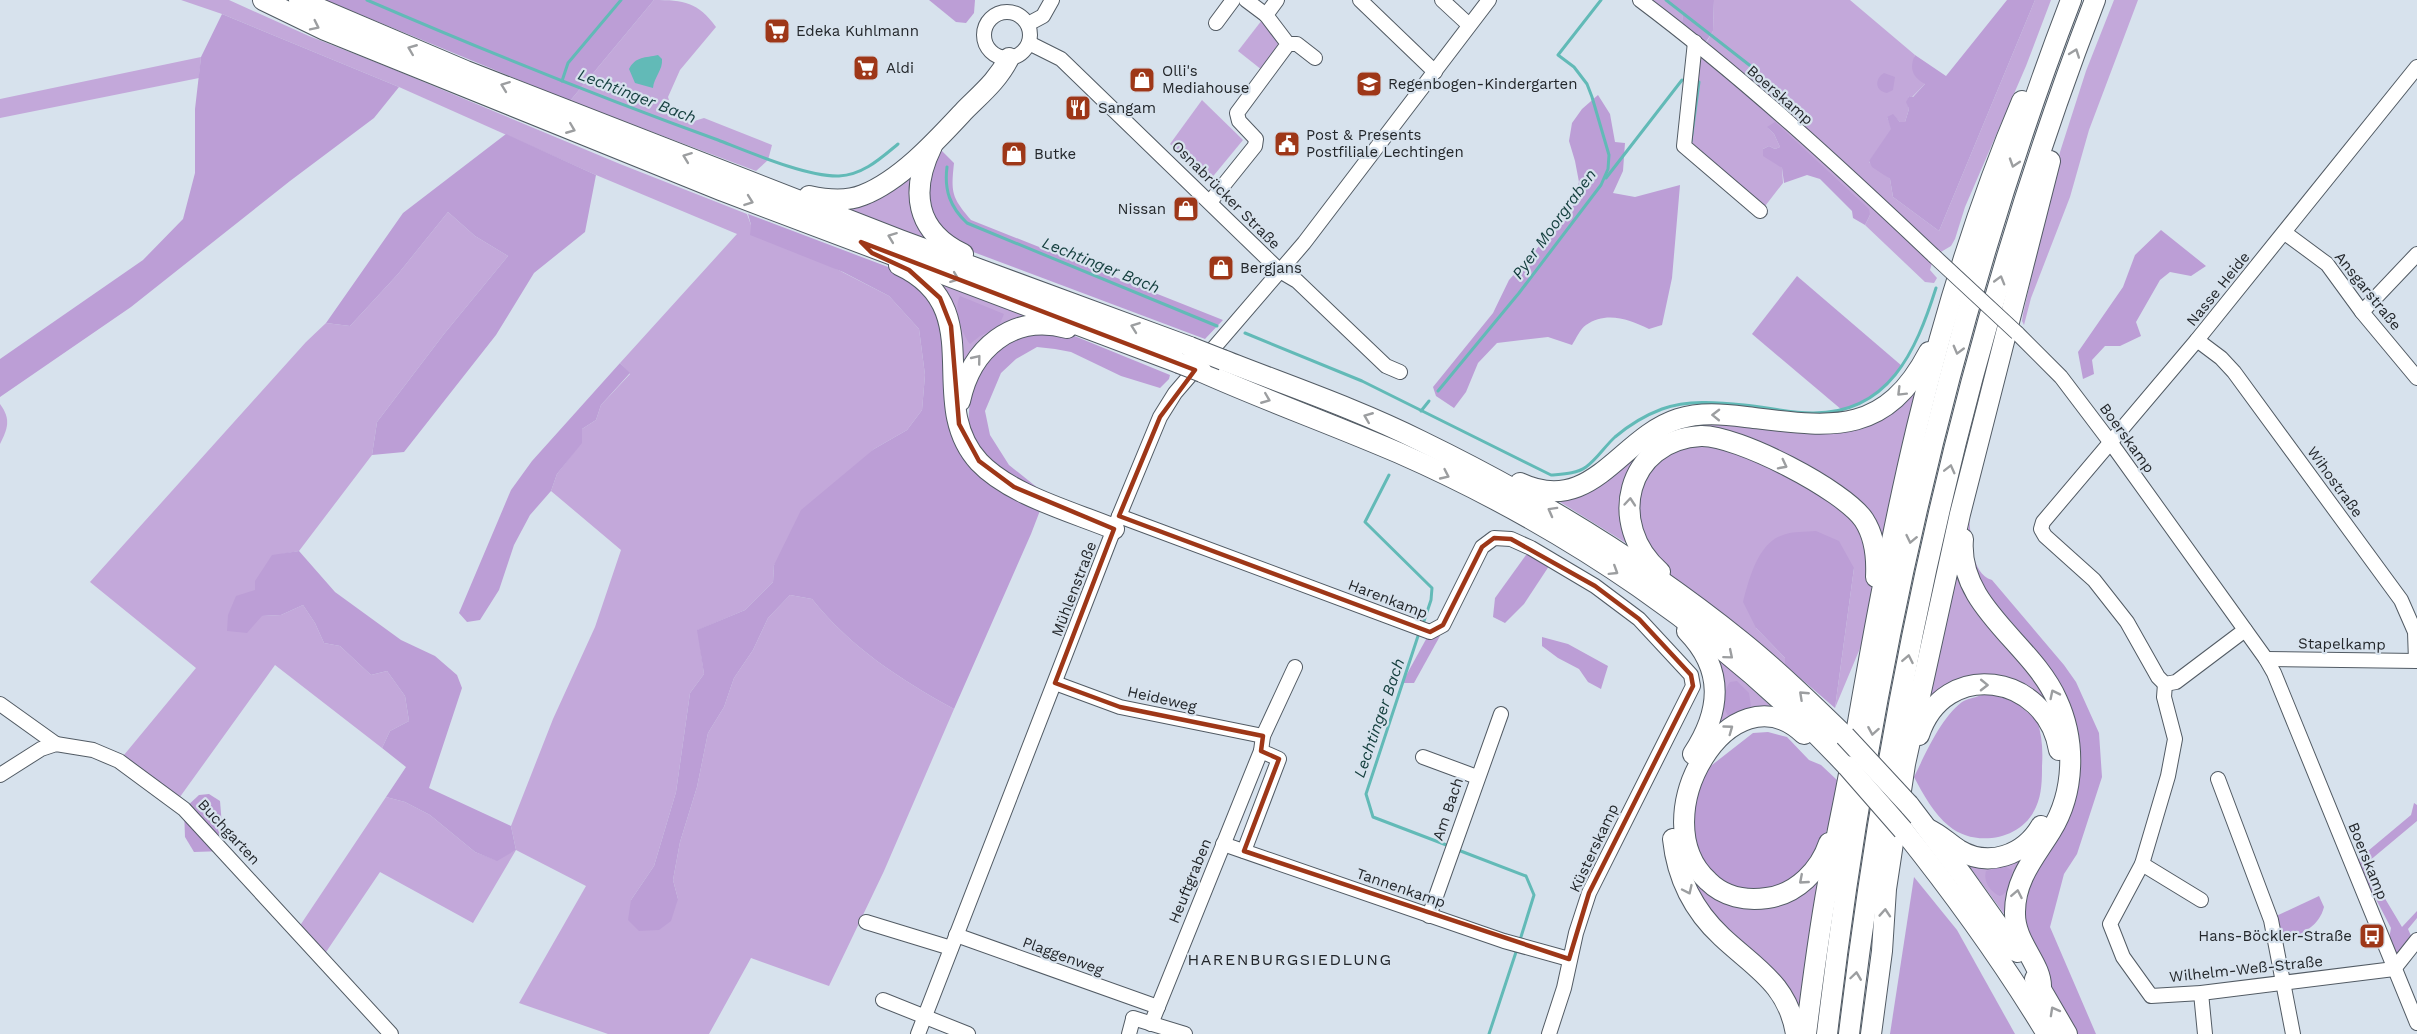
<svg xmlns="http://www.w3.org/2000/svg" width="2417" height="1034" viewBox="0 0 2417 1034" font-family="'Work Sans',sans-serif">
<rect width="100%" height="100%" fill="#d7e2ed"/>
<g fill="#c3a8da">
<path d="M181,0H229L309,36L388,67L620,164L747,214L751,225L889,296L919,329L925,375L922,410L907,430L874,449L774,565L773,582L745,610L698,630L704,674L690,693L676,792L654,866L631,900L678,899L673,880L680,842L697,787L708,733L724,707L734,678L753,650L768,618L790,595L812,599C850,647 901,680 954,709L884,871L829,986L751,958L709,1034H608L519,1003L586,886L516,850L473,923L380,872L322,958L297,930L386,797L405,802L430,815L475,852L496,860L516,850L511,826L553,719L595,627L621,550L551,491L557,474L581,443L582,429L596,420L601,405L630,374L620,363L737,234L596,175L399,87L222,14Z"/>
<path d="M654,0C684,0 698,2 716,27L680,70L668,97L674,116L691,122L704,118L772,145L768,160L756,171L570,101Z"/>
<polygon points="1640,0 1666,0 1683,15 1681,31"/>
<polygon points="1714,0 1850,0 1915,55 1914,58 1925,84 1912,97 1909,96 1907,102 1909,109 1905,122 1900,122 1897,119 1887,117 1892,129 1869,162 1890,179 1893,197 1939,231 2035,0 2051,0 2026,66 1965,207 1955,239 1951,246 1934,256 1930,270 1937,278 1934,283 1925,282 1865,225 1870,215 1767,127 1774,134 1780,147 1775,149 1769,146 1763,149 1782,168 1783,183 1762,210 1690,148 1695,62 1713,31"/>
<polygon points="2114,0 2138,0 2089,130 2070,197 2031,298 2024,325 2022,321 2023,314 2060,152 2086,71"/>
<polygon points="1262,20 1277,38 1278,44 1262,70 1238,51"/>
<polygon points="201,57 199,78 0,118 0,99"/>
<polygon points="1202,100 1243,140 1210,180 1170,144"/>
<polygon points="916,166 936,245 837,209"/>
<polygon points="448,212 475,236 508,256 444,334 377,422 372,455 299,551 272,556 262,616 281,615 303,605 315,623 324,643 340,646 371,675 387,671 405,696 409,721 390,731 382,748 275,665 177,801 119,761 196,668 90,582 306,342 326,323 350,326 398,274"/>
<polygon points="925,275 1042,319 960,377"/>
<polygon points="1923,375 1882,552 1863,510 1697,432 1638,465 1634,548 1552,497 1652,438 1688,423 1718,422 1825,432"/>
<path d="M0,404C11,419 8,428 0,444Z"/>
<path d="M1704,443C1762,454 1810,489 1859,520L1873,575L1866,634L1835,708L1854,568L1756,628L1785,658V665L1658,567L1633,527L1641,480L1664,453Z"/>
<polygon points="1957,558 2039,678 2061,735 2007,683 1926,709"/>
<polygon points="1719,659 1776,711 1712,731 1715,662"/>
<polygon points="2025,853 2010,922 1966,862"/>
<polygon points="1684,862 1693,878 1710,893 1820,876 1801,1029 1704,906"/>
</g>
<g fill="#bc9ed6">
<polygon points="325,0 654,0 570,101"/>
<polygon points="929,0 975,0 974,13 966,23 956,22"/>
<polygon points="1666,0 1714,0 1713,31 1702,48 1681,31 1683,14"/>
<path d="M2007,0H2035L1939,231L1893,197L1890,179L1872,167L1869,161L1891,129L1887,117L1893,114L1900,122H1905L1909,109L1906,102L1909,96L1913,97L1925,84C1912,77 1909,68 1915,55L1946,76Z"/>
<polygon points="222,14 399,87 374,118 290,181 131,307 0,397 0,359 143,260 183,219 195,173 195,109 201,57"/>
<path d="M1884,73L1895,77L1893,90L1887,93C1875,91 1874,79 1884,73Z"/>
<path d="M1598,95L1610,114L1615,142L1625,143L1623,171L1613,193L1635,197L1680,185L1672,278L1662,325L1649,329C1629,319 1606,311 1586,325C1580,329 1576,339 1572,345L1548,337L1497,343L1478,363L1466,392L1454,408L1436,396L1433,387L1493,313L1509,280L1572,209L1579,182L1575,161L1569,141L1572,123L1582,109Z"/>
<polygon points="1775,122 1869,209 1870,215 1865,225 1853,218 1852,211 1820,179 1807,175 1784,183 1782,168 1763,156 1763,149 1769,146 1775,149 1780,147 1774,134 1767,127"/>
<polygon points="506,134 596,175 585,232 534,273 496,335 404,452 372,455 377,422 444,334 508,256 475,236 448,212 398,274 350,326 326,323 403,213"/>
<path d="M941,150L954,163C951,192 951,197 971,220L1223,320L1205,339L960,247L938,230L924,191L931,164Z"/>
<path d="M748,214L896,270L912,280L942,315L950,423L1041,508L1031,534L954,709C901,680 850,647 812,599L790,595L768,618L753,650L734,678L724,707L708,733L697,787L680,842L673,880L678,899L671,921L659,930L639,931L628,920L631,900L654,866L676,792L690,693L704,674L697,630L745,610L773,582L774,565L801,510L874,449L907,430L922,410L925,375L919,329L889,296L843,272L750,235L751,225Z"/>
<polygon points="2161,230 2206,266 2191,276 2170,272 2160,280 2136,322 2141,336 2120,346 2105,346 2092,360 2094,374 2083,379 2078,352 2123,287 2135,255"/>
<path d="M1797,276L1902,366C1889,386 1866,406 1842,410L1752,334Z"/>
<path d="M960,296L1004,314L999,326L980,336L970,344C962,334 953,308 960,296Z"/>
<polygon points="1040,332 1072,335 1170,375 1169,379 1160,388 1121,376 1071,352 1055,349 1037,347 1016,359 1001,373 985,411 990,435 1009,465 1044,493 988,462 968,427 971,383 986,356 1004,342"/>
<polygon points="620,363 630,373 601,405 596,420 582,429 582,443 557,474 551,491 530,515 514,545 499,590 480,620 467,622 459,613 511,490 532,461"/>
<path d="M1969,519C1972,539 1970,573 1992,580L2064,665L2076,682L2099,733L2102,777L2077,854L2064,874L2050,927L2096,1034H2075L2023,927L2021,908L2072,739L1991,606L1967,547Z"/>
<path d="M1816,531L1839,541L1854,568L1835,708L1785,665V658L1756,628L1743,602C1749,579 1758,543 1783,535C1793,531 1806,532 1816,531Z"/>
<polygon points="1531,548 1553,560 1524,604 1505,623 1493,617 1495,598"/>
<polygon points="299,551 335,592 401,640 435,656 457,675 462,688 429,788 511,826 516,850 497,861 475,852 430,815 405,802 386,797 406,767 382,748 390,731 409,721 405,696 387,671 371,675 340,646 324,643 315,623 303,605 281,615 262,616 247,633 227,631 228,615 236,596 255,590 255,581 272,555"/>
<polygon points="1430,632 1440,636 1414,683 1402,683"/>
<polygon points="1542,637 1568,644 1608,666 1601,689 1588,682 1579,669 1558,658 1542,646"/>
<path d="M1737,681L1749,693L1751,706L1748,710L1728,716L1724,707C1724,700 1725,688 1730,682Z"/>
<path d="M1989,693L2015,702L2037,720C2042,735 2043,750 2042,766C2042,779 2042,794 2036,807C2022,840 1975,848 1949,826C1934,814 1923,794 1914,777C1926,753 1940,719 1962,702C1969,698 1981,696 1989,693Z"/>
<polygon points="1768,732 1787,737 1809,760 1821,765 1837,780 1830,822 1814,862 1793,881 1770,892 1740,892 1718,883 1692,842 1693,810 1703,772 1753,733"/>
<polygon points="209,794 220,801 224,851 194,852 185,837 184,809 199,795"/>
<polygon points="2414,803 2417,805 2417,821 2368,862 2371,875 2402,927 2417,911 2417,918 2408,929 2412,938 2396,957 2389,939 2391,928 2356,861 2411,815"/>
<path d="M2004,866L2012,870C2012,879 2009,893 2000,896C1990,892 1983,881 1986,871Z"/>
<polygon points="1914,877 1957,930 2015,1034 1890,1034"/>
<path d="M2319,896L2324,907C2319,927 2300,936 2281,940L2274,917Z"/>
</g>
<path fill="#62bab7" d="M658,55L662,59C663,70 654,77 653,88L635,83L629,69C636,56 645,58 658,55Z"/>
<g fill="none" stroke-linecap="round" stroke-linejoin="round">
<g stroke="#62bab7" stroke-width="3">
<path d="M367,0C483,50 599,97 718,140C749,152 807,177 839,176C863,175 881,158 898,144"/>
<polyline points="1666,0 1757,71"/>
<polyline points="562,81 568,63 621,0"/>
<polyline points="1691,141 1699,82"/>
<path d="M947,167C944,190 950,207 967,223L1217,326"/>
<polyline points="1606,178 1682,80"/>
<path d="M1245,333L1362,381L1551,475C1563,474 1576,474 1586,467C1597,459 1605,446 1615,437C1628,426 1646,415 1662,409C1687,400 1717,402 1744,405C1766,407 1789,413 1812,413C1889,414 1916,351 1936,288"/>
<polyline points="1438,391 1519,293 1601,185 1608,169 1609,155 1592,97 1587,84 1574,67 1558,55 1601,0"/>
<polyline points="1421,411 1429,401"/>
<polyline points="1389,475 1365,522 1432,588 1431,600 1423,624"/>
<polyline points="1419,633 1366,794 1373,817 1449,846"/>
<polyline points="1458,850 1526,876 1534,895 1520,940"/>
<polyline points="1489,1034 1517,949"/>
</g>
<g stroke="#525b64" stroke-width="16">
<g id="minor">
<polyline points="1246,0 1266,15"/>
<polyline points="1360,0 1435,72"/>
<polyline points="1442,0 1469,25"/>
<path d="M1640,0C1744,78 1840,167 1934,256"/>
<circle cx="1007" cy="35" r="23"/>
<polyline points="1216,23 1233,0"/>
<polyline points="1028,24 1043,16 1052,0"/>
<polyline points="1695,42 1684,146 1760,211"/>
<polyline points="1029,43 1061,59 1280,271 1297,281 1386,366 1400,372"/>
<polyline points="1288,44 1297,44 1315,58"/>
<polyline points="1210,202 1255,146 1256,139 1239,121 1237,113 1288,44 1266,15 1277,0"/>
<polyline points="2285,233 2327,264 2362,312 2417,378"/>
<polyline points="2362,312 2417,254"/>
<polyline points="2017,333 2061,377 2111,443 2266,659 2274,673 2417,1023"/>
<polyline points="2197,340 2221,358 2234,372 2401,600 2415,632 2416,661"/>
<polyline points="1119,516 1430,632 1443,625 1482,547 1494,538 1511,539 1531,548 1595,586 1639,619 1691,675 1693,686 1589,893 1576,933 1564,988 1549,1034"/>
<polyline points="2245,630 2176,682 2165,684 2158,677 2127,622 2094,580 2045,536 2041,529 2043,522 2197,340 2417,67"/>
<polyline points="2266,659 2417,661"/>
<polyline points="1055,683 1120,707 1263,736"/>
<polyline points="2165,684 2164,697 2175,739 2168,776 2142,864 2110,924 2123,957 2151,996 2201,993 2394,969 2417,940"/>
<polyline points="0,704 56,744"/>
<polyline points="1423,757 1477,777"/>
<polyline points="0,775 41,749 56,744 93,750 119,761 184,809 391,1034"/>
<polyline points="2218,779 2271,920 2293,1034"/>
<polyline points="1223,844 1504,941 1569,959"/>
<polyline points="1244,851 1279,759 1261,751"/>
<polyline points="2142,864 2201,900"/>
<polyline points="1429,916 1501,714"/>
<polyline points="866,922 951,948"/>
<polyline points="956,935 1158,1007"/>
<polyline points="2201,993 2205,1034"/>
<polyline points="883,1000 968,1034"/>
<polyline points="1133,1018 1185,1034"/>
<polyline points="1151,1024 1261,751 1263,736 1295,667"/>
<polyline points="918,1034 1119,516 1160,417 1175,393 1304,243 1489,0"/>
<polyline points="1129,1034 1133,1019"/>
</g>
</g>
<g stroke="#525b64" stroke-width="22">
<g id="highway">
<polyline points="263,0 325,30 723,191 1179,363"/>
<polyline points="299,0 466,71 900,240 1190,347"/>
<path d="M932,146C910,191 915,231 963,254"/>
<path d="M809,196C827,200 846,202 863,195C901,180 937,140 965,110C982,93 998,80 1009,58"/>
<path d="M899,265C992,308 923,401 979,462C1010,495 1073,512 1114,529"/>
<path d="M1223,360C1289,386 1357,409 1421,441C1534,496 1643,562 1741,641C1777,670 1811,703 1845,736"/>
<path d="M1202,372C1267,401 1334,425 1399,453C1567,527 1722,632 1847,766"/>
<path d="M960,401C971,349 1012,313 1067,328"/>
<path d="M1520,483C1592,517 1619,438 1678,419C1700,412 1723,414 1746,417C1830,427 1884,438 1929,352"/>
<path d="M1963,539C1957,607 2032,643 2057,700C2076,741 2075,792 2051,831C2035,857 2015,879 2015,912C2014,943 2042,963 2041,988"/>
<path d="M1660,572C1606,525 1626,440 1701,436C1737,435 1844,490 1864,520C1875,537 1877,557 1876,577"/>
<path d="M1687,631C1725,670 1721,711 1693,754"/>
<path d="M1804,734C1731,664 1640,819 1708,881C1724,897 1746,901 1767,898C1797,894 1820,870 1829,843"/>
<path d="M1919,735C1944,658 2046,673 2059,750"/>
<polyline points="1909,805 1963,876 2017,952"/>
<path d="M1928,829C1941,835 1948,843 1959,850C1989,868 2024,855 2041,826"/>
<path d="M1903,830C1955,895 2004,963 2047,1034"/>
<path d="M1673,839C1677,877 1694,911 1722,937C1755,968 1788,984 1796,1034"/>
<polyline points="2035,979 2067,1034"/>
<path d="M1806,1034C1813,978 1820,922 1831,867C1837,832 1845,798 1851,763C1889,538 1932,312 2022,101"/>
<path d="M1827,1034C1868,686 1945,327 2071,0"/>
<path d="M1849,1034C1891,682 1967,331 2095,0"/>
<polyline points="1871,1034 1882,951 1886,889 1905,764 1960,514 2050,161"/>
</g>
</g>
<use href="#minor" stroke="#fff" stroke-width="14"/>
<use href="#highway" stroke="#fff" stroke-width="20"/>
<g stroke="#525b64" stroke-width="16" stroke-linecap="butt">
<polyline id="minor-bridge" points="1934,256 2017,333"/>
</g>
<g stroke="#525b64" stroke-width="22" stroke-linecap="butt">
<g id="highway-bridge">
<polyline points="1190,347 1223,360"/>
<polyline points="1179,363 1202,372"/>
<polyline points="1845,736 1909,805"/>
<polyline points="1847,766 1903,830"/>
</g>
</g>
<use href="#minor-bridge" stroke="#fff" stroke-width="14"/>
<use href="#highway-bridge" stroke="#fff" stroke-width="20"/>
</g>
<defs><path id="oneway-chevron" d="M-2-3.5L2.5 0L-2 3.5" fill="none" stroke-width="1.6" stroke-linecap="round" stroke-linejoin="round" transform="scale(1.5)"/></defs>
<g stroke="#9c9ea0">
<use href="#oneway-chevron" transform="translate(315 26) rotate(26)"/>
<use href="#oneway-chevron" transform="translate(412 49) rotate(-158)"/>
<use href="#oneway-chevron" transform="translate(2075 53) rotate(-70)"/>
<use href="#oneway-chevron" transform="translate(505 86) rotate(-159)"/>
<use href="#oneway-chevron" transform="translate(571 129) rotate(22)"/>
<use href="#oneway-chevron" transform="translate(687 157) rotate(-159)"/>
<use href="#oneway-chevron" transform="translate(2014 163) rotate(108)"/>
<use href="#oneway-chevron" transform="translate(749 201) rotate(20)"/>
<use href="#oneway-chevron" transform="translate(892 237) rotate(-159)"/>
<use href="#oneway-chevron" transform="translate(955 278) rotate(21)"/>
<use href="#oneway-chevron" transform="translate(2000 280) rotate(-74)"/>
<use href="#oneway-chevron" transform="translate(1135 327) rotate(-160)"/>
<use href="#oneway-chevron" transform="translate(1958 350) rotate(105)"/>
<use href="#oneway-chevron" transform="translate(977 359) rotate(-51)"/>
<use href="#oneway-chevron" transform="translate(1901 392) rotate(135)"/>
<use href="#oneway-chevron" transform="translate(1266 399) rotate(22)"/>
<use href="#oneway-chevron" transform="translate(1716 415) rotate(-179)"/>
<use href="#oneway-chevron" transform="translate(1368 417) rotate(-158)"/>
<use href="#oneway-chevron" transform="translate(1783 465) rotate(27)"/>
<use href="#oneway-chevron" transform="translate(1950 469) rotate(-76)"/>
<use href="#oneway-chevron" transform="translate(1445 475) rotate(25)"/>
<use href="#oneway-chevron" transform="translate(1630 502) rotate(-85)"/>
<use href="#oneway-chevron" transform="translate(1552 511) rotate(-151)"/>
<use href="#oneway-chevron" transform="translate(1911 539) rotate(102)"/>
<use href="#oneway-chevron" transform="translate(1614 571) rotate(32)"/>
<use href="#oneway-chevron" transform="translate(1729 655) rotate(40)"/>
<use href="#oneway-chevron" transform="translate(1908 659) rotate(-79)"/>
<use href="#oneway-chevron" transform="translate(1984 685) rotate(1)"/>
<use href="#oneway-chevron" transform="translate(2054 694) rotate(-116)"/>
<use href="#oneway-chevron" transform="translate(1803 695) rotate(-137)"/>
<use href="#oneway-chevron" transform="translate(1729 729) rotate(-36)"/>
<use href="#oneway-chevron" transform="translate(1873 731) rotate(100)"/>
<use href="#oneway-chevron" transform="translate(1803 880) rotate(139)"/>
<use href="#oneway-chevron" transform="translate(1688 890) rotate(65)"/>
<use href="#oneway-chevron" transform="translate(2017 894) rotate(-79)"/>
<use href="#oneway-chevron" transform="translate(1885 913) rotate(-86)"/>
<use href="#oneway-chevron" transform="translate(1856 976) rotate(-82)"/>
<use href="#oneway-chevron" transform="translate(2054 1011) rotate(-119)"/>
</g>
<path fill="none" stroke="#9e3718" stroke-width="4.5" stroke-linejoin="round" d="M861,242L1195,370L1160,417L1119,516L1430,632L1443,625L1482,547L1494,538L1511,539L1595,586L1639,619L1691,675L1693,686L1589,893L1569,959L1244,851L1279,759L1261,751L1263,736L1120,707L1055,683L1114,529L1014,487L979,461L959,424L951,326L940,298L909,270L872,253Z"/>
<defs>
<g id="supermarket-square" transform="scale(1.35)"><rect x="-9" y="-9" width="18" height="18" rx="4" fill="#9e3718" stroke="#d7e2ed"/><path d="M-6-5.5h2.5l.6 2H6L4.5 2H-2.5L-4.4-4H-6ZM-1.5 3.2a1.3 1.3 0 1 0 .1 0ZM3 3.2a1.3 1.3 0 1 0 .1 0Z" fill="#fff"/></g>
<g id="shop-square" transform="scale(1.35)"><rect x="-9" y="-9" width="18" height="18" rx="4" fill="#9e3718" stroke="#d7e2ed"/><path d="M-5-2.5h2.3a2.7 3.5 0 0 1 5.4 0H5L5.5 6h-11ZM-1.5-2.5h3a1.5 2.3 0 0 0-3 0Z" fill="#fff"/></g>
<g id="school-square" transform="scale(1.35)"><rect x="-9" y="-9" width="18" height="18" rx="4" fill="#9e3718" stroke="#d7e2ed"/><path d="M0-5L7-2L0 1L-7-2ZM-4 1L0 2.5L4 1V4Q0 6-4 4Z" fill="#fff"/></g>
<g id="restaurant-square" transform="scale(1.35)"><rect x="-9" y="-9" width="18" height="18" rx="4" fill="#9e3718" stroke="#d7e2ed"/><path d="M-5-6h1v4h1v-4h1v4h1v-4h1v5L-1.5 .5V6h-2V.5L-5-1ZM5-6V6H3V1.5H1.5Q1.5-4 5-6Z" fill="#fff"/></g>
<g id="civic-square" transform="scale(1.35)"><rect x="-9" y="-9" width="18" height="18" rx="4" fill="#9e3718" stroke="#d7e2ed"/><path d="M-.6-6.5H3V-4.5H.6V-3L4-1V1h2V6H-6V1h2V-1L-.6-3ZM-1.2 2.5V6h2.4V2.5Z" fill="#fff"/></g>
<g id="bus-square" transform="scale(1.35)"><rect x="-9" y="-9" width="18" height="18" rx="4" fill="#9e3718" stroke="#d7e2ed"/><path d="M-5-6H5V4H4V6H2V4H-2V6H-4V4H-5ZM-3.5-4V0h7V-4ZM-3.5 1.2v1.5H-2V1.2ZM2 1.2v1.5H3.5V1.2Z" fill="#fff"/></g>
</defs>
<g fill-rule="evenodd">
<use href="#supermarket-square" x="777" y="31"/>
<use href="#supermarket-square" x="866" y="68"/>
<use href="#shop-square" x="1142" y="80"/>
<use href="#school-square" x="1369" y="84"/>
<use href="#restaurant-square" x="1078" y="108"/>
<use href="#civic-square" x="1287" y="144"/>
<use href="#shop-square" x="1014" y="154"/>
<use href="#shop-square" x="1186" y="209"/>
<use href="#shop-square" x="1221" y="268"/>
<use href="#bus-square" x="2372" y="936"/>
</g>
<g text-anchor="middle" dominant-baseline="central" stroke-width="4.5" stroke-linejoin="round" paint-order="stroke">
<g font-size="15" fill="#23272b" stroke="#d7e2ed" text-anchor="start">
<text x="796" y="31">Edeka Kuhlmann</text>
<text x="886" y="68">Aldi</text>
<text x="1162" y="71">Olli's<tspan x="1162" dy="17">Mediahouse</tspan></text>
<text x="1388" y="84">Regenbogen-Kindergarten</text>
<text x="1098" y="108">Sangam</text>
<text x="1306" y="135">Post &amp; Presents<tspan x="1306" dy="17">Postfiliale Lechtingen</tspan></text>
<text x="1034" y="154">Butke</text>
<text x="1166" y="209" text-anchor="end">Nissan</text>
<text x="1240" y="268">Bergjans</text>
<text x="2352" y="936" text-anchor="end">Hans-Böckler-Straße</text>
</g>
<g font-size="15" fill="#23272b" stroke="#d7e2ed">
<text transform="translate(1780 95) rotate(41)">Boerskamp</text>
<text transform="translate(1226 195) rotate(45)">Osnabrücker Straße</text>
<text transform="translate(2218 289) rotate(-51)">Nasse Heide</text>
<text transform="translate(2368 291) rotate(51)">Ansgarstraße</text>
<text transform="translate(2127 438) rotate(54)">Boerskamp</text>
<text transform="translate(2335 482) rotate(54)">Wihostraße</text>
<text transform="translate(1074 589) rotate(-69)">Mühlenstraße</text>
<text transform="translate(1388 599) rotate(21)">Harenkamp</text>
<text transform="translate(2342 644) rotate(1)">Stapelkamp</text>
<text transform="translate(1162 699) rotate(13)">Heideweg</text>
<text transform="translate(1448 809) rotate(-71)">Am Bach</text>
<text transform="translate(229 832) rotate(47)">Buchgarten</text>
<text transform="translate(1594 848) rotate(-65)">Küsterskamp</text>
<text transform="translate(2368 861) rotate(68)">Boerskamp</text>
<text transform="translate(1190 881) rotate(-68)">Heuftgraben</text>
<text transform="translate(1401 888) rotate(19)">Tannenkamp</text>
<text transform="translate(1063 956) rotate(20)">Plaggenweg</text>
<text transform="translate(2246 969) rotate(-6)">Wilhelm-Weß-Straße</text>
</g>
<g font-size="16" font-style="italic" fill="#133e3d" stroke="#d7e2ed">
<text transform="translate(637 96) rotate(21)">Lechtinger Bach</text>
<text transform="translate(1554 224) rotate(-54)">Pyer Moorgraben</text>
<text transform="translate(1101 265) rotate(22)">Lechtinger Bach</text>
<text transform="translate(1379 718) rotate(-71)">Lechtinger Bach</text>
</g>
<g font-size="16" letter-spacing="1.5" fill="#23272b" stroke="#d7e2ed">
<text x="1290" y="959">HARENBURGSIEDLUNG</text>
</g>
</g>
</svg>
